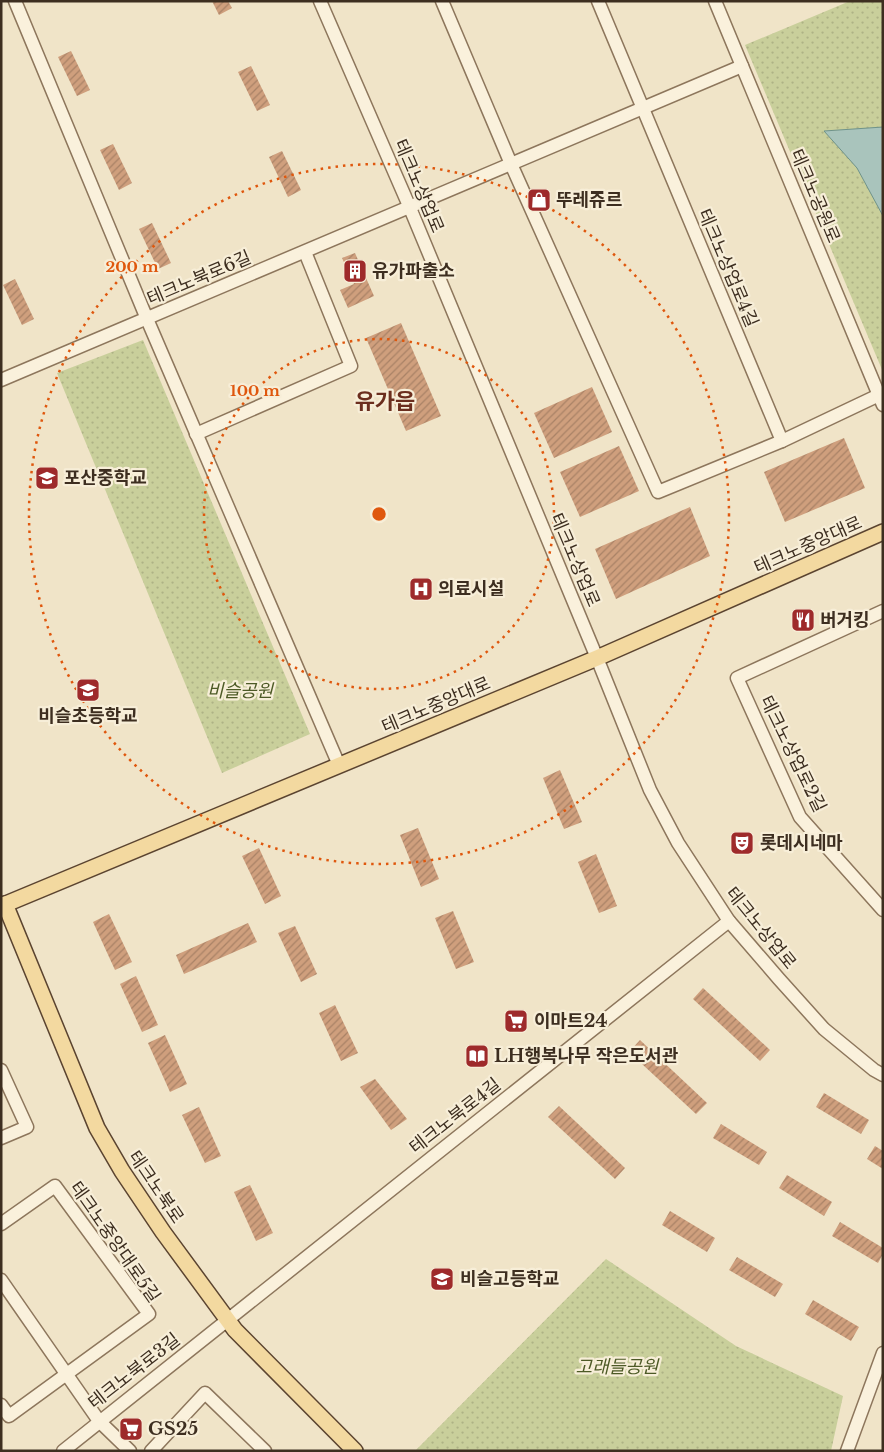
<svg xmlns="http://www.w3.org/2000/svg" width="884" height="1452" viewBox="0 0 884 1452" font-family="'Libre Baskerville','Noto Sans KR',serif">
<defs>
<pattern id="park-dots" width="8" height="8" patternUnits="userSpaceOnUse" patternTransform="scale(1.25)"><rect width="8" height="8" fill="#c9cf9b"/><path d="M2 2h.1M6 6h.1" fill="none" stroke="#aeb285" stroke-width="1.8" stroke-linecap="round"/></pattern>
<pattern id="building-hatch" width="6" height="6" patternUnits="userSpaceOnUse" patternTransform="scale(1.25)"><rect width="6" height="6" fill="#cf9f7d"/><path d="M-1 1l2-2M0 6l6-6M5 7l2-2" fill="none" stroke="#a98266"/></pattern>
</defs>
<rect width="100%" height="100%" fill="#f0e4c8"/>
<g fill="url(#park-dots)">
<polygon points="850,1 883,1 883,372 745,45"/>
<polygon points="143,340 310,734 222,773 57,373"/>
<polygon points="606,1259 736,1346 843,1396 831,1451 415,1451"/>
</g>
<polygon fill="#a9c4bc" stroke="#6f938a" points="883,127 883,216 857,168 824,131"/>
<g fill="url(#building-hatch)">
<polygon points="212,1 228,1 232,8 219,15"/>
<polygon points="71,51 90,90 77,96 58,57"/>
<polygon points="251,66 270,105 257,111 238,72"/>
<polygon points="113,144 132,183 119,190 100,150"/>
<polygon points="282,151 301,190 288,197 269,157"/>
<polygon points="152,223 171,263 158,269 139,229"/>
<polygon points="355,253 374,296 348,308 340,290 354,284 342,258"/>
<polygon points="15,279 34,319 22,325 3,285"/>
<polygon points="401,323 441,416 406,431 366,338"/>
<polygon points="592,387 612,432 554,458 534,413"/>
<polygon points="844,438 865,488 785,522 764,472"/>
<polygon points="619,446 639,491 580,517 560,472"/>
<polygon points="690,507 710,556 616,599 595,549"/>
<polygon points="560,770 582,822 564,829 543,778"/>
<polygon points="418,828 439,879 421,887 400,835"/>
<polygon points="259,848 281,896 265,904 242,856"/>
<polygon points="596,854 617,906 599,913 578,862"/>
<polygon points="453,911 474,962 456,969 435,918"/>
<polygon points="109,914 132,962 115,970 93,922"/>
<polygon points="248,923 257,942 184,974 176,955"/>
<polygon points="295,926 317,974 301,982 278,933"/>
<polygon points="136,976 158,1025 142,1032 120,984"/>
<polygon points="703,988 770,1050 760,1061 693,999"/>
<polygon points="335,1005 358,1053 341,1061 319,1013"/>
<polygon points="165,1035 187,1084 170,1092 148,1043"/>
<polygon points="640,1040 707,1103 696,1114 629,1052"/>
<polygon points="375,1079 407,1119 391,1130 360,1087"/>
<polygon points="824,1093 869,1120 861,1134 816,1107"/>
<polygon points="559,1106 625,1168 615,1179 548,1117"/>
<polygon points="199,1107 221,1156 205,1163 182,1115"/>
<polygon points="721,1124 767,1152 759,1165 713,1138"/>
<polygon points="875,1146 883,1151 883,1169 867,1159"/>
<polygon points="787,1175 832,1202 824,1216 779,1188"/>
<polygon points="250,1185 273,1233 256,1241 234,1192"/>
<polygon points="670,1211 715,1238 707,1252 662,1225"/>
<polygon points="840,1222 883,1248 883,1254 878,1263 832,1236"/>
<polygon points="737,1257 783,1284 775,1297 729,1270"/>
<polygon points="813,1300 859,1327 851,1341 805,1314"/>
</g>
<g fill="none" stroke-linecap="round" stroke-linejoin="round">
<g stroke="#8d765c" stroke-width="15">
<g id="minor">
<polyline points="15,1 147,319 339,765"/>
<polyline points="320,1 410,208 597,658 650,790 678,843 729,921 779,979 824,1029 874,1070 883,1075"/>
<polyline points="442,1 511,164 658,492 782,441 879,395"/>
<polyline points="598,1 782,441"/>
<polyline points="715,1 883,405"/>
<polyline points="1,380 742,66"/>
<polyline points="196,434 351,366 305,252"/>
<polyline points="883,611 737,678 800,817 883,910"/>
<polyline points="1,1070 27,1127 1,1138"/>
<polyline points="1,1224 55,1186 149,1314 9,1416 1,1405"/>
<polyline points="1,1280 99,1421 130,1451"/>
<polyline points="63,1451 729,921"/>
<polyline points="151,1451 205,1393 265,1451"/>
<polyline points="847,1451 883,1353"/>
</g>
</g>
<g stroke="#5b4430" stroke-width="18">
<g id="major">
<polyline points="5,904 97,1128 122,1171 163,1232 235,1330 355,1451"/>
<polyline points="1,906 597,658 883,532"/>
</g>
</g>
<use href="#minor" stroke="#faf1dc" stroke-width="12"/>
<use href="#major" stroke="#f3d9a0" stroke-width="15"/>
</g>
<g fill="none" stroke="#df570d" stroke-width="2.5" stroke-dasharray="2.5 5">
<circle cx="379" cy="514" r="175"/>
<circle cx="379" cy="514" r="350"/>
</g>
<defs>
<g id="shop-square" transform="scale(1.25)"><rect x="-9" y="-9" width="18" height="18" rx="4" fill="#9e2a2b" stroke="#f7eed8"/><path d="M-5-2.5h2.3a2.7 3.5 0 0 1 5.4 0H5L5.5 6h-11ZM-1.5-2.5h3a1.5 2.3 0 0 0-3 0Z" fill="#fff"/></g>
<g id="building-square" transform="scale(1.25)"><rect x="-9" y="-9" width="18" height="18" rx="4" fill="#9e2a2b" stroke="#f7eed8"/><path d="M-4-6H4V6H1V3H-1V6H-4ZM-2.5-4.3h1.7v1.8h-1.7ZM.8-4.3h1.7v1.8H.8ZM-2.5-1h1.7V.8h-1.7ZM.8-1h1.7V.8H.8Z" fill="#fff"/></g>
<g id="school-square" transform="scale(1.25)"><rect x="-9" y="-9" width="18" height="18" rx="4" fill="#9e2a2b" stroke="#f7eed8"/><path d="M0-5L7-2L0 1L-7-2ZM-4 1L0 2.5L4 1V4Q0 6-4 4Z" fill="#fff"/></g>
<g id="hospital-square" transform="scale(1.25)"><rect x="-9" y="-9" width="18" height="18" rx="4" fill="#9e2a2b" stroke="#f7eed8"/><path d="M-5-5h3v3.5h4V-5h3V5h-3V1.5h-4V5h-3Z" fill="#fff"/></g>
<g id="restaurant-square" transform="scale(1.25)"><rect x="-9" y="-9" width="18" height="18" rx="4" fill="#9e2a2b" stroke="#f7eed8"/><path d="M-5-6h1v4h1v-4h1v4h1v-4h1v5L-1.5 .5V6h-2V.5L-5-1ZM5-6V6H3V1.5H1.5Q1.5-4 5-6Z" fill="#fff"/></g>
<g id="theatre-square" transform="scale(1.25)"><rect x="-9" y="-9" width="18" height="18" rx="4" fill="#9e2a2b" stroke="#f7eed8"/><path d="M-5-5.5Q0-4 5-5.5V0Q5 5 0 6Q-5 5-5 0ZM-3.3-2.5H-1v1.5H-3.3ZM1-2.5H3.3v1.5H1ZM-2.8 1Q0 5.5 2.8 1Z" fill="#fff"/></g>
<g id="supermarket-square" transform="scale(1.25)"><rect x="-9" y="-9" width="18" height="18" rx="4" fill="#9e2a2b" stroke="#f7eed8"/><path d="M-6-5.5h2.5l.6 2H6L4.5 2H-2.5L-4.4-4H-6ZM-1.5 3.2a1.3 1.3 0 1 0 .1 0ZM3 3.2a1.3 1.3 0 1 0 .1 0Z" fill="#fff"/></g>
<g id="library-square" transform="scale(1.25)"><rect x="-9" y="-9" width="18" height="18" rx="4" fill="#9e2a2b" stroke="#f7eed8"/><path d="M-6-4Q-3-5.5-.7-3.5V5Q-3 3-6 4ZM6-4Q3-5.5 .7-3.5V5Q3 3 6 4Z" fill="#fff"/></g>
</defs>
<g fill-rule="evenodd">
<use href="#shop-square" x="539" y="200"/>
<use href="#building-square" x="355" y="271"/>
<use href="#school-square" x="47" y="478"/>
<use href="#hospital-square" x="421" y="589"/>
<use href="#restaurant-square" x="803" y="620"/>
<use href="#school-square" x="88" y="690"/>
<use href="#theatre-square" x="742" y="843"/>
<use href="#supermarket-square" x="516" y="1021"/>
<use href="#library-square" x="477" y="1056"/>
<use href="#school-square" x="442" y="1279"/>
<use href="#supermarket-square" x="131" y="1429"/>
</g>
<g text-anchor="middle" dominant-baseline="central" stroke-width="4.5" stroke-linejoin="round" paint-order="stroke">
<g font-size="18" fill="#3d2e20" stroke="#f7eed8">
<text transform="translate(419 186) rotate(67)">테크노상업로</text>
<text transform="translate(815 196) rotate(67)">테크노공원로</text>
<text transform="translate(728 268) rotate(67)">테크노상업로4길</text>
<text transform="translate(199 278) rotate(-23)">테크노북로6길</text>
<text transform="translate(808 545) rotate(-24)">테크노중앙대로</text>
<text transform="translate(575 560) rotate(67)">테크노상업로</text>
<text transform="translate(436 705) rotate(-23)">테크노중앙대로</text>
<text transform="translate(793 754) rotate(64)">테크노상업로2길</text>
<text transform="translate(761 928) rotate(51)">테크노상업로</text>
<text transform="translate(455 1116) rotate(-38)">테크노북로4길</text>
<text transform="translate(156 1187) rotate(56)">테크노북로</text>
<text transform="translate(115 1242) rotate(55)">테크노중앙대로5길</text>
<text transform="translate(134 1371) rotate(-38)">테크노북로3길</text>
</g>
<g font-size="18" font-weight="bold" fill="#3d2e20" stroke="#f7eed8" text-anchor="start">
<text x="556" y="200">뚜레쥬르</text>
<text x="372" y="271">유가파출소</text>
<text x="64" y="478">포산중학교</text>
<text x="438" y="589">의료시설</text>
<text x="820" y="620">버거킹</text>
<text x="88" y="716" text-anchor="middle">비슬초등학교</text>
<text x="760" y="843">롯데시네마</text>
<text x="534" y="1021">이마트24</text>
<text x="494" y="1056">LH행복나무 작은도서관</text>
<text x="460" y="1279">비슬고등학교</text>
<text x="148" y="1429">GS25</text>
</g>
<g font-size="18" font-style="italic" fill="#4d5a26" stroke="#f7eed8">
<text x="240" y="691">비슬공원</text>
<text x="617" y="1367">고래들공원</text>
</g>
<g font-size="22" font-weight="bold" fill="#6b2e1e" stroke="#f7eed8">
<text x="385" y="401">유가읍</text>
</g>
</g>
<circle cx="379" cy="514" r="8" fill="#df570d" stroke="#f7eed8" stroke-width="2.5"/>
<g font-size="15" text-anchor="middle" font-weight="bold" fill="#df570d" stroke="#f7eed8" stroke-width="4.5" stroke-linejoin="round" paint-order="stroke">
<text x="132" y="272">200 m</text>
<text x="255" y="396">100 m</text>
</g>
<rect width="884" height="1452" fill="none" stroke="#3d2e20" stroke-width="5"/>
</svg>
